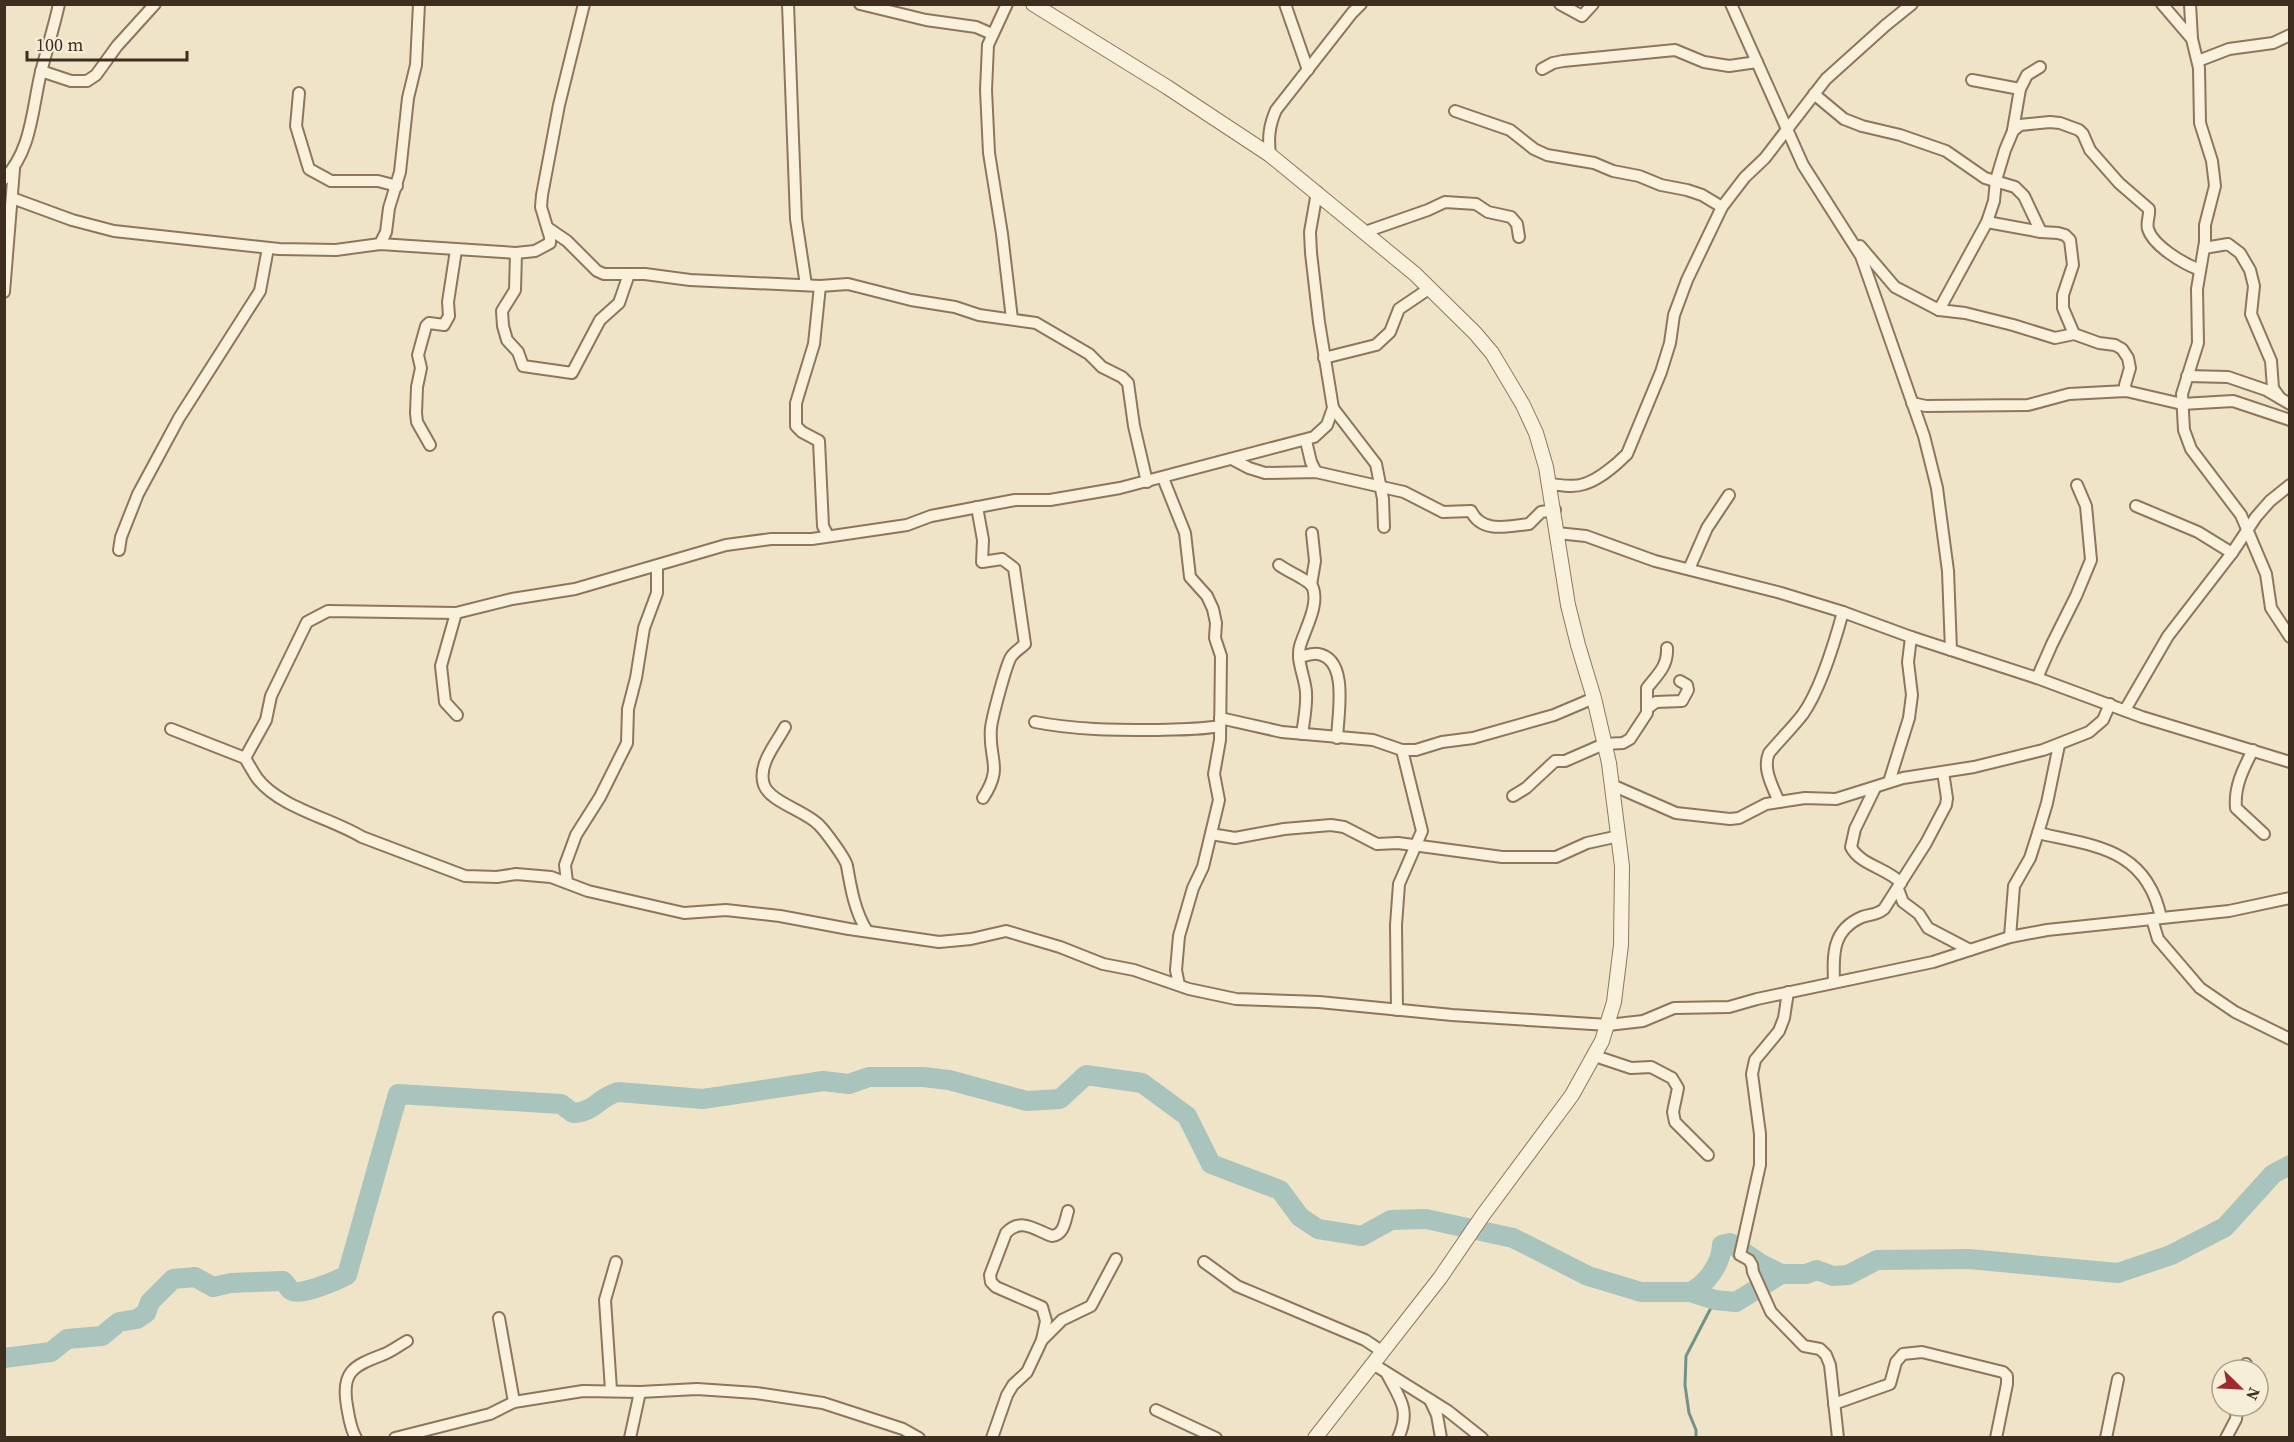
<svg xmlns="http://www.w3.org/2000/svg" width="2294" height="1442" viewBox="0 0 2294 1442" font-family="'Source Serif 4',serif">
<rect width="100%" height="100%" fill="#f0e4c8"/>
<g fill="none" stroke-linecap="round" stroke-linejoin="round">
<polyline stroke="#6f938a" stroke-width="3" points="1696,1438 1696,1430 1689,1413 1685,1385 1686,1356 1715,1300"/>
<g stroke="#a9c4bc" stroke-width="20">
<path d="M1690,1292C1707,1284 1721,1264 1722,1245L1730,1243L1761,1264L1781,1274"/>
<path d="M4,1358L51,1352L67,1339L102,1336L119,1322L137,1319L146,1313L150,1302L173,1279L195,1277L213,1287L231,1283L283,1281C287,1284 288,1289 292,1291C301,1296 338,1280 347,1275L398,1094L561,1104L573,1113C597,1111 597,1098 618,1092L703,1099L823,1081L849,1084L869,1077H923L949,1080L1027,1101L1060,1099L1086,1075L1142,1083L1187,1116L1211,1164L1280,1190L1300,1217L1318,1229L1362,1236L1391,1220L1426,1219L1513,1238L1588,1276L1641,1292H1690L1715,1300L1736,1302L1781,1274H1806L1817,1270L1833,1276L1848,1275L1877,1260L1969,1259L2118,1273L2171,1255L2225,1227L2273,1174L2290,1165"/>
</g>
<g stroke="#8d765c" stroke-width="14">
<g id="minor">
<polyline points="788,4 796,219 806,285"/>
<polyline points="860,4 926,20 976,27 992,34"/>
<polyline points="1007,4 988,45 986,90 989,153 1002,234 1012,319"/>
<polyline points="1285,4 1308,70"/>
<polyline points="1560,4 1582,16 1593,4"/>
<polyline points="1731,4 1803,165 1861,256 1924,436 1937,488 1940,511 1948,571 1951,650"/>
<polyline points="2162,4 2192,39"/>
<polyline points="2190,4 2192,39 2199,68 2200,123 2212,161 2215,186 2205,225 2205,242 2197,289 2198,343 2182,394 2184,430 2191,449 2241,515 2266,574 2271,608 2290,637"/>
<polyline points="2198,61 2229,49 2273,43 2290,35"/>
<polyline points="1542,69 1553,63 1563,61 1675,50 1704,62 1729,66 1757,62"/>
<polyline points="41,71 71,81 87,81 96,75 117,46 155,4"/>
<polyline points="1972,80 2020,89"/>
<polyline points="299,93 296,126 309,169 331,181 378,181 397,186"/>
<polyline points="1814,94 1844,119 1862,126 1900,135 1946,151 1985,178 2015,187 2024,196 2041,232"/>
<polyline points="1455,111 1510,130 1534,149 1547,155 1594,163 1613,171 1639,176 1661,185 1687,190 1702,195 1722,207"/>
<polyline points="2013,130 2020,89 2027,75 2040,67"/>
<path d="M1270,155C1268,138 1269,126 1276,110L1352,13L1361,4"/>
<path d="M4,179C32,150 32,109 41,72C47,49 54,27 59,4"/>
<path d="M1317,192L1310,232L1311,253L1319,322L1333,408L1327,425L1314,437L1120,488L1050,500H1015L931,516L907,525L812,539H771L726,545L575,589L512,599L456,613L328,611L307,622L271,696L266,720L245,758C249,765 253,772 257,778C280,808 331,818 362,837L465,876L497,877L516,874L551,877L588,891L684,913L726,910L780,916L849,929L939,942L971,939L1006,931L1060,947L1103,964L1134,970L1189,989L1236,999L1319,1002L1452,1015L1608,1025L1643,1021L1674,1008L1729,1007L1757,999L1933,962L2010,937L2047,930L2229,911L2290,898"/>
<polyline points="12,198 72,220 114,231 279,249 336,250 380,244 516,253 535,251 550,243 550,237 541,207 542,195 559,105 584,4"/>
<polyline points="1987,222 2041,232 2058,233 2065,235 2070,240 2073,265 2063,295 2063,308 2074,334"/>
<polyline points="548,228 567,241 597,271 604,274 645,274 690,280 820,286 848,284 911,300 955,307 979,315 1036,323 1089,354 1102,367 1122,377 1128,383 1134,426 1147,482"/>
<polyline points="1365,232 1428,210 1445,202 1476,204 1488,212 1511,217 1517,224 1519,237"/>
<polyline points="380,244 386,232 389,208 400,172 408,98 416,65 419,4"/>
<polyline points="1860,246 1895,287 1939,310 1965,313 2013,325 2055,338 2074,334 2099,343 2115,345 2122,349 2128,358 2130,368 2125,385 2126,391"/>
<polyline points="2204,248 2228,244 2240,253 2250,270 2254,286 2251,314 2271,361 2273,388 2280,398"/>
<polyline points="516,253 515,290 502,311 503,326 507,340 518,352 523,366 572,373 600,320 619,303 629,274"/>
<polyline points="820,286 814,344 796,403 796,426 802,432 819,441 823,526 828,536"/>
<polyline points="4,292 14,169"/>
<path d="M1939,310L1987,222L1994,201L1996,180L2005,150L2013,131L2020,125L2050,122L2060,123L2079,130L2083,134L2090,150L2119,183L2149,209C2150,216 2146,222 2148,229C2153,246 2184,264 2200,270"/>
<polyline points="1324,358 1376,345 1390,332 1399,309 1430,288"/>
<polyline points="2187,376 2228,377 2266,390 2290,404"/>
<polyline points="1912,403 1926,406 2028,405 2069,394 2126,391 2182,404 2233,401 2290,420"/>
<polyline points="1333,408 1376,464 1383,499 1384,527"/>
<polyline points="1306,441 1311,462 1316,472"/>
<polyline points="430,445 417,422 416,413 417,387 421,368 418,355 426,326 429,323 444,325 449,316 448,302 456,250"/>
<path d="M1232,459L1249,468L1265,473L1316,472L1404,492L1443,512L1471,511C1482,534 1509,526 1529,524L1541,512L1555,510"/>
<polyline points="1163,478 1185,533 1190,577 1207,596 1213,609 1216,623 1215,638 1221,656 1220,740 1214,774 1219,800 1203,867 1193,888 1179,936 1176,970 1179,985"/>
<path d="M1550,484C1561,485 1573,488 1584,484C1598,480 1616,465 1627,454L1661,372L1670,343L1674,315L1687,280L1722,207L1745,177L1765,158L1826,79L1886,25L1912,4"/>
<polyline points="2136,506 2198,532 2232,553"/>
<path d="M977,507L983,540L982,562L1002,559L1014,568L1025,644C1021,648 1014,652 1011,657C1006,665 992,718 991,728C988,760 1004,766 983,798"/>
<polyline points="1557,533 1586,536 1655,561 1781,593 1843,612 1911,637 2037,678 2142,717 2290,762"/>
<polyline points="119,550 121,537 138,494 179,418 260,291 268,248"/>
<path d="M1279,565C1288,572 1310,580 1313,588C1319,606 1305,629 1300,646C1296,661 1305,677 1306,692C1307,706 1304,720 1302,734"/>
<polyline points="1689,569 1707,528 1729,495"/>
<polyline points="1311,585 1315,561 1312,533"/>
<polyline points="456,613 441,666 445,702 457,715"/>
<path d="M1299,657C1305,656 1312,653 1318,654C1349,659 1338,714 1337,738"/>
<polyline points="2037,678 2052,644 2076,596 2091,560 2086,506 2077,485"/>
<polyline points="1648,708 1656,702 1682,701 1688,690 1687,685 1680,681"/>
<polyline points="2125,710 2168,636 2232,553 2256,517 2270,501 2290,485"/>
<polyline points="1220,718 1282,732 1373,740 1402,750 1416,750 1442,742 1473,738 1554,715 1594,698"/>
<path d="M1035,722C1075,730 1114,730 1155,730C1177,729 1198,730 1220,726"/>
<path d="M785,727C776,744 757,765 764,785C770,802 806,811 819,825C825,831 846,859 847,866C851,889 855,912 867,931"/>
<polyline points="171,729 245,758"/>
<path d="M2253,750C2243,769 2234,787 2236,808L2264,834"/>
<polyline points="1889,782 1909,718 1912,695 1908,662 1911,637"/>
<polyline points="1612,785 1676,813 1730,819 1739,818 1766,804 1805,798 1836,799 1903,778 1974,767 2043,750 2089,732 2103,720 2110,704"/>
<path d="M1875,788L1855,829L1851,847C1860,865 1887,868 1901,883"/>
<path d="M1513,796L1526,788L1555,761H1565L1604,744L1623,743L1630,739L1647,713V688C1658,674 1668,666 1667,648"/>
<path d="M1779,802C1773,787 1762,769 1769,753C1780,740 1793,727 1803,714C1820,690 1835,641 1843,612"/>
<path d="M2038,833C2096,846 2147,849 2161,918"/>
<polyline points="1211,834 1235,838 1284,829 1331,825 1344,827 1377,844 1398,843 1502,857 1556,857 1587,843 1619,836"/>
<polyline points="567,882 565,865 576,835 600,797 627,743 628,709 636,678 644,628 657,593 657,566"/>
<polyline points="1898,889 1903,902 1919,914 1928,928 1970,950"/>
<polyline points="2152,919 2158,939 2200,988 2235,1012 2290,1039"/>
<polyline points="2010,937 2014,886 2030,858 2038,833 2047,803 2059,745"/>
<path d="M1834,982C1833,954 1832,930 1862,917C1871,914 1877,915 1884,909L1926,843L1946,805L1947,798L1943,772"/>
<polyline points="1788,992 1784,1018 1779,1031 1755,1060 1752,1074 1760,1134 1760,1165 1740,1255 1749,1260 1752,1265 1753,1272 1771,1312 1804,1346 1820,1349 1826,1355 1830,1365 1838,1438"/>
<polyline points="1397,1010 1396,925 1399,884 1422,831 1402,750"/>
<polyline points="1595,1056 1631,1068 1651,1067 1672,1078 1678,1088 1673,1112 1675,1122 1708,1155"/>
<polyline points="1204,1262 1237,1286 1365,1340 1383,1352"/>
<polyline points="499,1318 514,1402"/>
<path d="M1042,1340L1046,1321L1042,1307L996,1287L991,1282L990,1275L1006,1233C1021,1217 1035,1230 1052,1236C1064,1235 1065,1221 1068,1211"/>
<polyline points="1373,1364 1448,1411 1482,1438"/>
<polyline points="2244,1370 2246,1364"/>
<path d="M1387,1374C1400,1399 1411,1410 1398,1438"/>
<polyline points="611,1390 605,1300 616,1262"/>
<polyline points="1430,1400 1437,1415 1441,1438"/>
<polyline points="1834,1404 1890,1384 1896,1362 1903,1354 1922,1352 2003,1372 2007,1376 2007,1384 1996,1438"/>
<polyline points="1156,1410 1216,1438"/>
<path d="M356,1438C350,1428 349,1417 347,1406C341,1372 353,1366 382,1355C391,1352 398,1346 407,1341"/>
<polyline points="395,1438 490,1414 514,1402 583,1391 640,1392 697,1389 756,1393 823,1403 903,1429 919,1438"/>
<polyline points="630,1438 640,1392"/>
<polyline points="992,1438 1007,1395 1013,1385 1027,1372 1042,1340 1062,1320 1091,1306 1116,1259"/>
<polyline points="2106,1438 2118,1379"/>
<polyline points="2226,1438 2236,1419 2237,1406"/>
</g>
</g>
<g stroke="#8d765c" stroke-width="16">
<polyline id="tertiary" points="1033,4 1167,87 1270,155 1415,274 1475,333 1492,353 1523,405 1536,433 1546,467 1568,605 1578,645 1594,698 1609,763 1622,866 1621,945 1614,1002 1602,1041 1572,1095 1483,1215 1440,1278 1315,1438"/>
</g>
<use href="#minor" stroke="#faf1dc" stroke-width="10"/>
<use href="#tertiary" stroke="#faf1dc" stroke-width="14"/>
</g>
<rect width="2294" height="1442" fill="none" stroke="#3d2e20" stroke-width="12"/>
<g transform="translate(2240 1388) rotate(114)"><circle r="28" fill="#f7eed8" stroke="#ada18e" stroke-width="1.5"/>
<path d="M0-4.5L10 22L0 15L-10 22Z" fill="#9e2a2b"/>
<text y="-9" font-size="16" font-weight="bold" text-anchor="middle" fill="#3d2e20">N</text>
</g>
<path d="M27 51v9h160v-9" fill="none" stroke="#3d2e20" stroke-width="3"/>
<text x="36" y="51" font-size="18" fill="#3d2e20" stroke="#f7eed8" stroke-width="4.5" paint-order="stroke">100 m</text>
</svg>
